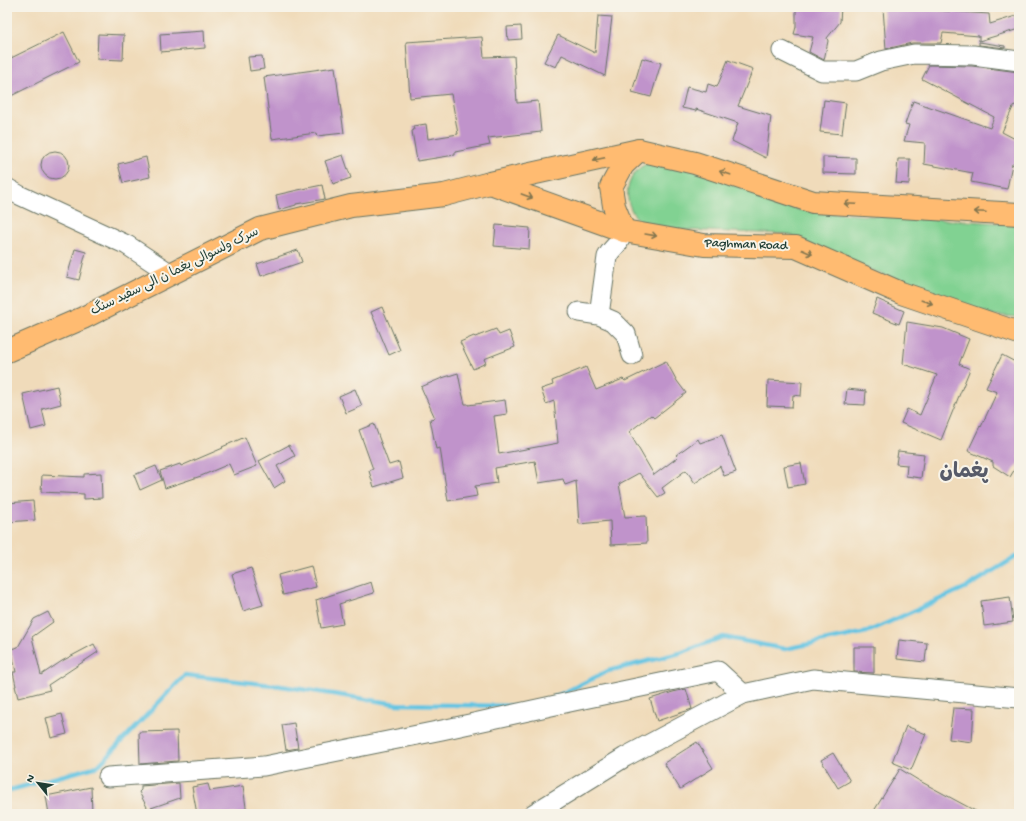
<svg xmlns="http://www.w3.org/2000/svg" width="1026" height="821" viewBox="0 0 1026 821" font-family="'Gochi Hand','Playpen Sans Arabic',sans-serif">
<rect width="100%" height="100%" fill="#f7f3e8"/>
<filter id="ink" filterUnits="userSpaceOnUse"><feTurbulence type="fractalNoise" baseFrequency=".025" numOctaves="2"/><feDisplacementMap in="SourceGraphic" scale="8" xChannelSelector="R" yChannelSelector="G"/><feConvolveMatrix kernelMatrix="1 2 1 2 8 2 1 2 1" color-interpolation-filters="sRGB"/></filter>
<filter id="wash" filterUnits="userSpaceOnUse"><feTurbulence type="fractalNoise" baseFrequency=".012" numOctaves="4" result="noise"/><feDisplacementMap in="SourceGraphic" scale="16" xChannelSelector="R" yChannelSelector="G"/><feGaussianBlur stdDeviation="0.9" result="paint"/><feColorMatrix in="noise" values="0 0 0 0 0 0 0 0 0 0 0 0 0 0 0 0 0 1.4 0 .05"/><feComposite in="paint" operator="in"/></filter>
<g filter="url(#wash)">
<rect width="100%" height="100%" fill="#f0dbba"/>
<path fill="#81d292" stroke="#508863" d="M653,162L676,163L799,210L857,215L1019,224V317L991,315L844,260L787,234L657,229C654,228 649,227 646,225C624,213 621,182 641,167C644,165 649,163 653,162Z"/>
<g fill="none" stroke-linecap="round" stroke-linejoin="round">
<g stroke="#64c4e2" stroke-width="4.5">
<polyline points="555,697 608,671 680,653 723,637 785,649 867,632 969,586 1019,555"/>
<polyline points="7,791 98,766 185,675 281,686 397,704 513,706"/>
</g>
</g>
<g id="blocks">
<g fill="#c093cb">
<polygon points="796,7 841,7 840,22 827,38 828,41 824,60 809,52 813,37 794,34 796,27"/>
<polygon points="896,7 930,7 930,10 989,14 990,24 1019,15 1019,29 979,41 979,36 943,33 941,43 912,43 886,49 883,8"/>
<polygon points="598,16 612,17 605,76 562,55 556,67 544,62 558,35 595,53"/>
<polygon points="521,26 522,39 508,40 507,27"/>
<polygon points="204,31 205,48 161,52 160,34"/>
<polygon points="64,32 79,62 7,98 7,60"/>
<polygon points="98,34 124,35 123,60 97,59"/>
<polygon points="482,37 484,57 514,56 517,103 538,101 541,132 488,138 490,145 455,152 455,155 417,161 412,131 414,130 413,126 426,124 428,139 458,134 451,94 410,98 406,42"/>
<polygon points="979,42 1005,46 1005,48 979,45"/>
<polygon points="262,56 264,69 250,71 248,57"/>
<polygon points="642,58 661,63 651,97 632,92"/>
<polygon points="728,60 753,69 738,106 771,116 766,158 732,141 738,123 696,109 696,111 682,108 687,87 706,92 708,84 717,87"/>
<polygon points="929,65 972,66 1019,72 1019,107 1014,105 1002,132 1019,141 1019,166 1012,164 1007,189 971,182 973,173 924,164 925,143 904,141 909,125 905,124 913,101 990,128 994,117 922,79"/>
<polygon points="335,67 344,133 317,136 316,133 272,139 264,77"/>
<polygon points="824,100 846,103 842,134 820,132"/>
<circle cx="55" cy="165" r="14"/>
<polygon points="343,155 351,178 333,184 325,161"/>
<polygon points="146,157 150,177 123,183 118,164"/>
<polygon points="823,157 856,158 856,174 823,173"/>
<polygon points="898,159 910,159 909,184 896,183"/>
<polygon points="322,185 325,199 296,204 296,205 279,210 276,195 298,190"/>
<polygon points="496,225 530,228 529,249 494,246"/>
<polygon points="75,249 86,252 79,280 67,277"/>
<polygon points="298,250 302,262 261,276 257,264"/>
<polygon points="877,299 904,311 899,324 872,313"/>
<polygon points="382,307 400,350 389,355 371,312"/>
<polygon points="907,322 943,328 969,339 959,364 970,369 941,440 901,423 907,409 920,415 937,375 903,364"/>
<polygon points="496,329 499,335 509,331 515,347 484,359 486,363 473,369 460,342 474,336 475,337"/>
<polygon points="1002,355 1019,364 1019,462 1010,477 993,466 993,462 968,451 980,426 981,427 997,392 986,388"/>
<polygon points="666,361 677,381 686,393 654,418 651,415 629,432 654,475 678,457 676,455 698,439 700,443 722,435 736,472 724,476 720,466 695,483 686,470 662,488 665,493 658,497 639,473 619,484 625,517 646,516 647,543 611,545 610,521 579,524 576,481 565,485 563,479 539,483 535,461 495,468 497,483 475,486 477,496 448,501 440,448 436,449 430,419 435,418 421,387 442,378 458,373 461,388 465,404 468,404 468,405 505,400 507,414 494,416 499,454 558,443 554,401 546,404 541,389 553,385 552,381 586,367 596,390 623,379 625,381"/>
<polygon points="768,380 802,382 801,396 793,395 792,407 767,406"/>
<polygon points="57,386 61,404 42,409 46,426 31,430 23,394"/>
<polygon points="355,389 362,406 346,413 339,396"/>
<polygon points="847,389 866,391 865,405 845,404"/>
<polygon points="374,424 389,465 399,462 403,478 374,487 369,471 373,469 359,430"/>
<polygon points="245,437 257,466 234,475 229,464 201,476 165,488 160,471 180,464 181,466 223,448 222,447"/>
<polygon points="289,445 295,456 277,466 285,481 274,488 259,461"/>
<polygon points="898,451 924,454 921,478 906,476 907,465 896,464"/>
<polygon points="801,463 805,484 788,487 784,466"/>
<polygon points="156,466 162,480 140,490 134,475"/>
<polygon points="101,473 102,498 84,499 84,494 41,492 42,475 84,477 84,474"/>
<polygon points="33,501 35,520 7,522 7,503"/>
<polygon points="311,566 316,587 283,595 278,575"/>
<polygon points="251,568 263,605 243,611 232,574"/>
<polygon points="371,582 374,593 339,604 343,624 321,628 316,600"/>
<polygon points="1010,597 1013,622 984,626 981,601"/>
<polygon points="48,612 53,622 32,637 41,675 62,661 94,644 98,652 48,685 50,690 18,698 15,686 16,686 13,672 16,672 11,649 18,647 34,619"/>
<polygon points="899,640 927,643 925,662 897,659"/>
<polygon points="854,647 874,647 874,673 854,672"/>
<polygon points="686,689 692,709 657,721 650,699 673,692"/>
<polygon points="953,708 974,709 972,742 949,739"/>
<polygon points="62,714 67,734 51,738 46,718"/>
<polygon points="294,723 298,748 286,750 282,725"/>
<polygon points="906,726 926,734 911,770 892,762"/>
<polygon points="177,731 178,761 140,764 139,732"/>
<polygon points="697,742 713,768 680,789 664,763"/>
<polygon points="833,753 850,781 838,788 821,760"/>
<polygon points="900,769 918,780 981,814 872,814"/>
<polygon points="179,783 180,798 148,809 139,792 141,790 141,786"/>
<polygon points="208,784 210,791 243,786 247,814 197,814 192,787"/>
<polygon points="91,787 92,814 49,814 46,796"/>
</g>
</g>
</g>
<g filter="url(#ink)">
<use href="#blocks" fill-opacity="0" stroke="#687463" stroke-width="1"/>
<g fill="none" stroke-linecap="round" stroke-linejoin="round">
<g stroke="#687463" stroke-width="21">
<g id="minor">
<polyline points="782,51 822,71 856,71 881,61 914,54 973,55 1019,61"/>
<polyline points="7,188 19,195 127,245 171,274"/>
<polyline points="579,312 599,315 613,321 626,334 632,355"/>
<polyline points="599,315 607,257 610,252 618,243 624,231"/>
<polyline points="108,777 264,766 442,730 574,701 718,671 743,694"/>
<polyline points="533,814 625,757 743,694 813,679 1019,698"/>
</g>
</g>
<g stroke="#687463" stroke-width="24">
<g id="major">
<polyline points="490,183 624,231 704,245 796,247 901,293 1019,333"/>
<polyline points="624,231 614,206 611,187 623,165 639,150"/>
<polyline points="7,351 83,318 260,229 351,206 444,195 490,183 639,150 695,163 813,202 1019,214"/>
</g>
</g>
<use href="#minor" stroke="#fff" stroke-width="19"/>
<use href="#major" stroke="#ffbb71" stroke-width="22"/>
</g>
<defs><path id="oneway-shaft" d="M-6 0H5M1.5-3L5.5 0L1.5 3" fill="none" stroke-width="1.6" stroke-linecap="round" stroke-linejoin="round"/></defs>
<g stroke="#84764f">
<use href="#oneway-shaft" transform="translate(599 159) rotate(168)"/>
<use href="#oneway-shaft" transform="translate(725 173) rotate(-162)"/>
<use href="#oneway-shaft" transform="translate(527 196) rotate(20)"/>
<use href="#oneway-shaft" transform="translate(850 204) rotate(-177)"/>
<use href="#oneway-shaft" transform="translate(980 212) rotate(-177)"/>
<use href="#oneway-shaft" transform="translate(651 235) rotate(10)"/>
<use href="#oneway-shaft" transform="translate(807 252) rotate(24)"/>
<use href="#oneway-shaft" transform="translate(927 302) rotate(18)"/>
</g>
</g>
<g text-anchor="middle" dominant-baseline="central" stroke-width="4" stroke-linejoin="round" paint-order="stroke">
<g font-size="13" fill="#1f3d34" stroke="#f7f3e8">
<text transform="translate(746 245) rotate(2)">Paghman Road</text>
<text transform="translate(175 272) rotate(-26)">سرک ولسوالی پغما ن الی سفید سنگ</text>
</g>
<g font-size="21" font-weight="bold" fill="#575b69" stroke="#f7f3e8">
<text x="964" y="473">پغمان</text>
</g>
</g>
<rect width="1026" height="821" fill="none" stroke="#f7f3e8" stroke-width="24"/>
<g transform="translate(38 783) rotate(300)" stroke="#f7f3e8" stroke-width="3" paint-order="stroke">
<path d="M0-3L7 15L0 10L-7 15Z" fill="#1f3d34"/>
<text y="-6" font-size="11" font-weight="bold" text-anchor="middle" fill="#1f3d34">N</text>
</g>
</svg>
